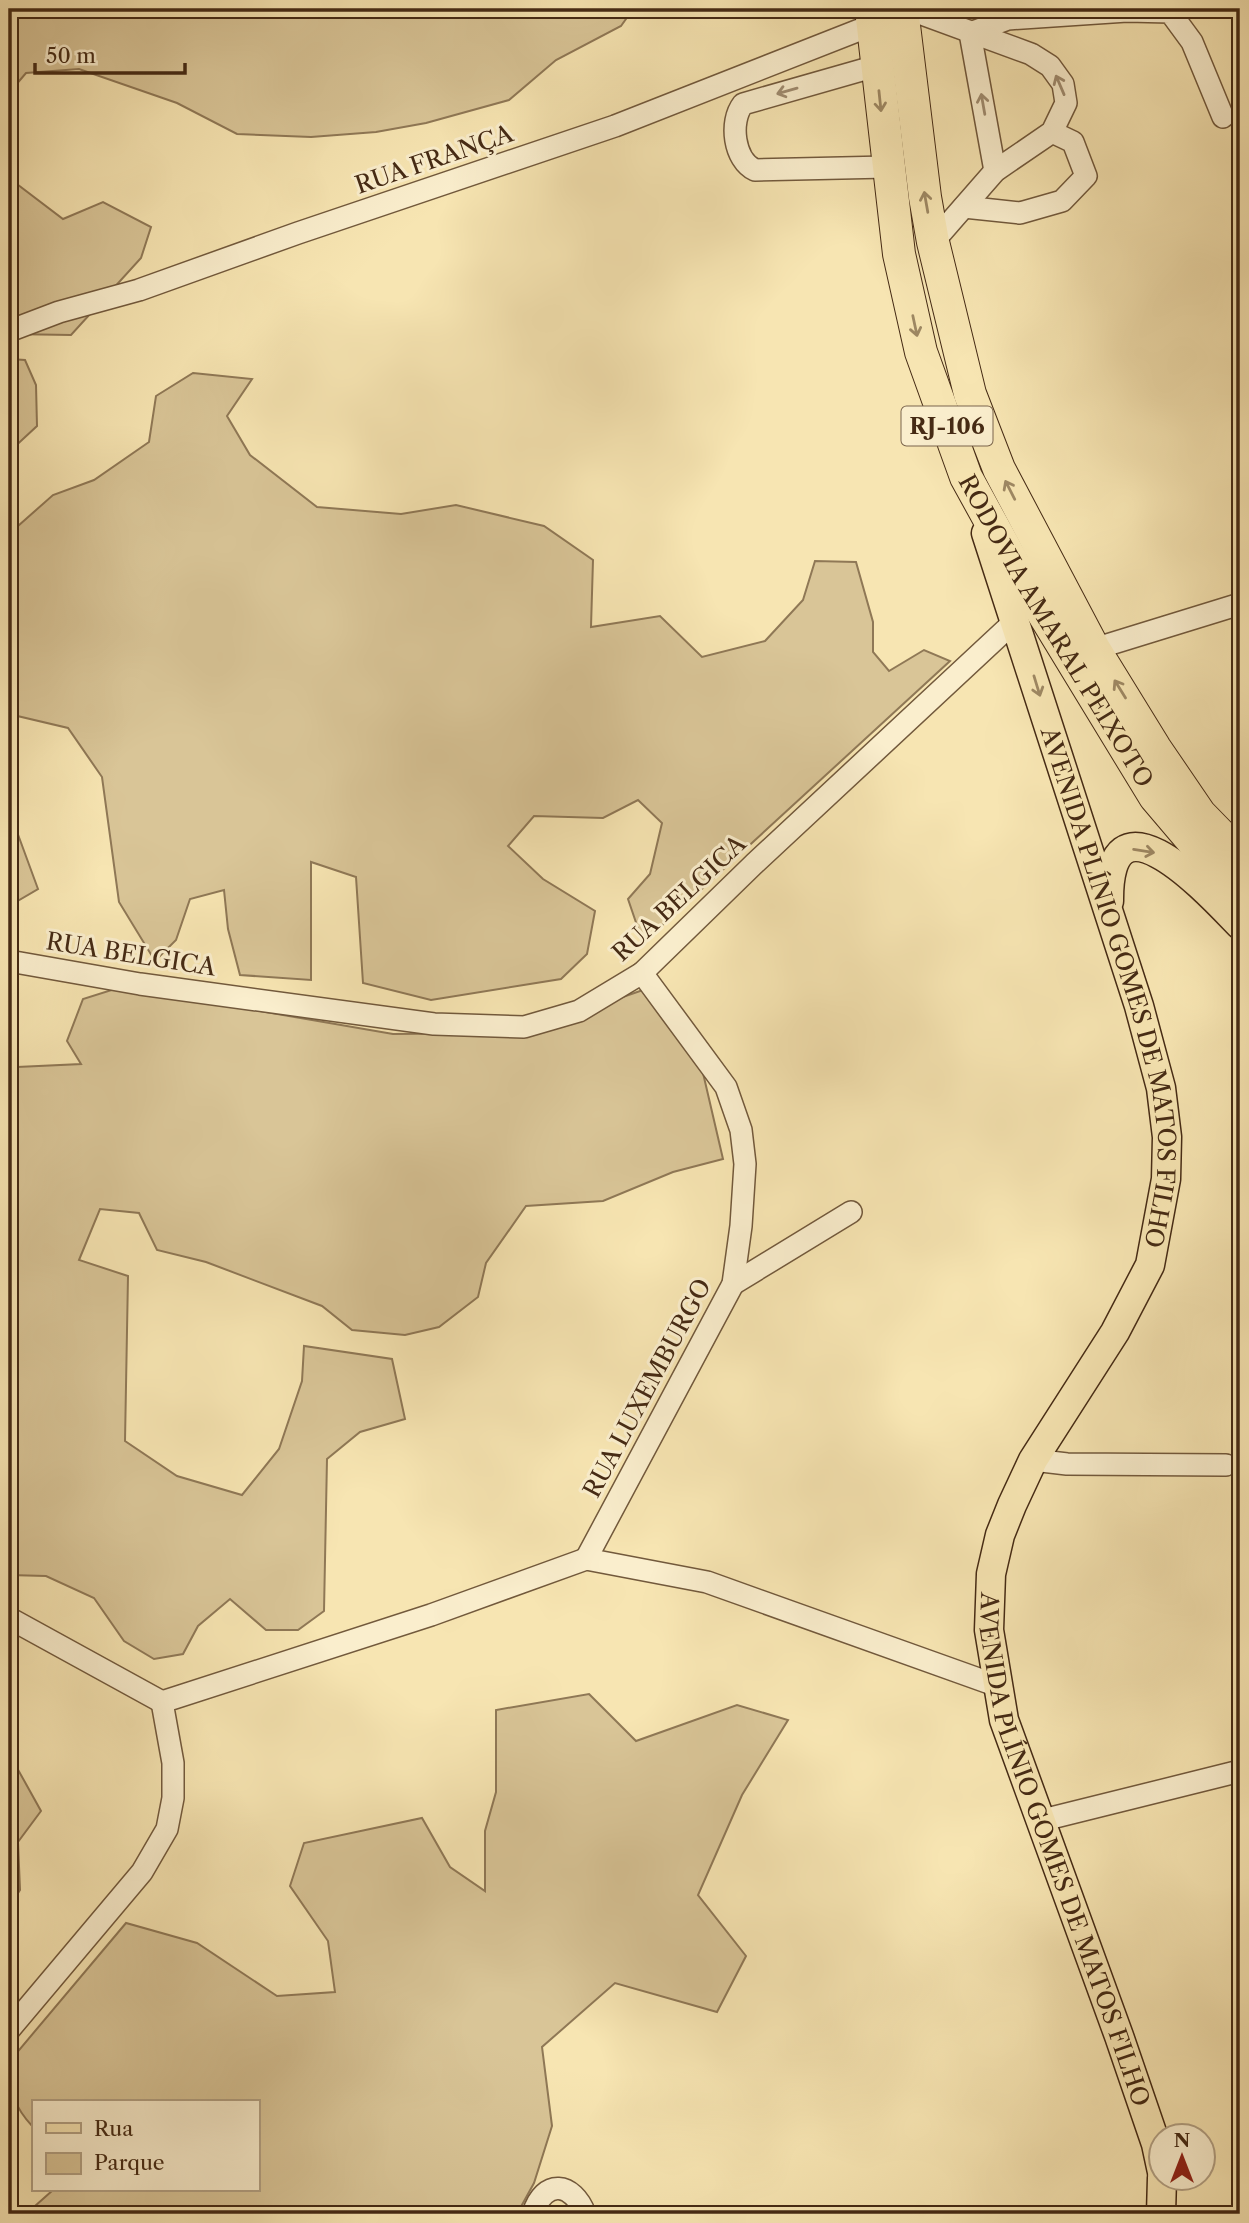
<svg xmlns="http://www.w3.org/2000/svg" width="1249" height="2223" viewBox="0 0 1249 2223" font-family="'Libre Caslon Text',serif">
<rect width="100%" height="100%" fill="#f7e5b2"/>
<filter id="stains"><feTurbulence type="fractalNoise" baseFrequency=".00286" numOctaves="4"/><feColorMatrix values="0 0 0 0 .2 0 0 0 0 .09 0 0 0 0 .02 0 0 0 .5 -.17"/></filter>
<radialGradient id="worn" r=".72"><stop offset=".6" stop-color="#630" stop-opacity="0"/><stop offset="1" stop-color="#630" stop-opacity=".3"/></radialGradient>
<g fill="#d9c597" stroke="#8f7856" stroke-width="2">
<polygon points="9,9 633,9 621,26 556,60 509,100 426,123 376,132 311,137 237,134 177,103 79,69 26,73 9,93"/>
<polygon points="9,178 63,219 103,202 151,227 141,258 71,335 9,334"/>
<polygon points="9,359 25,360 36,385 37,426 9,452"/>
<polygon points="193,373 252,379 227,416 250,455 317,507 401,514 456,505 544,526 593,560 591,627 660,616 702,657 765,641 803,600 815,561 856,562 873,622 873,652 889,671 924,650 950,661 643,943 628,899 650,874 662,823 638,800 603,818 534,816 508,846 543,879 595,911 587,954 561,979 431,1000 363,983 356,877 311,862 311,980 240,975 228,929 224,890 190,899 176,940 155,961 119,902 102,777 68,728 13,715 9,726 9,534 53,495 94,480 149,442 156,396"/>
<polygon points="9,810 38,889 9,906"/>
<polygon points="121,987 393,1034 519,1033 643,990 703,1073 723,1159 673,1172 603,1201 526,1206 486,1263 478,1297 439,1327 405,1335 352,1330 322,1306 206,1262 157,1250 139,1213 100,1209 79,1260 128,1276 125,1441 177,1476 242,1495 279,1449 302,1381 304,1346 392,1359 405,1419 360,1432 327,1459 324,1611 298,1630 266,1630 230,1599 198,1626 183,1654 154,1659 124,1641 94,1598 46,1576 9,1575 9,1063 17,1067 81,1064 67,1041 83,999"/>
<path d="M589,1694L636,1741L737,1705L788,1720L742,1795L698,1895L746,1956L717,2012L615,1983L542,2047L552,2126L534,2183L517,2214H26L53,2190H257V2102H33V2127C14,2107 9,2090 9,2062L126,1923L197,1943L277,1996L335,1992L328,1941L290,1886L304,1843L422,1818L450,1867L485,1891V1831L496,1792V1710Z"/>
<polygon points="9,1764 16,1766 41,1811 18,1842 20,1890 9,1907"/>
</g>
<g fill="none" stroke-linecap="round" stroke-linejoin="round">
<g stroke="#72593c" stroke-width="24">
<g id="minor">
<polyline points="908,9 1031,54 1050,66 1063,84 1066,103 1052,132 995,171 933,242"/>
<path d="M876,66L743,104C729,122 734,160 755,170L887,167"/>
<polyline points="995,171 970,33 1008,19 1127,11 1170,12 1192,42 1223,117"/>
<polyline points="964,207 1020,213 1062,201 1086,176 1073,142 1052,132"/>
<polyline points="9,331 59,312 139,290 298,233 615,126 872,25"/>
<polyline points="1094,649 1240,604"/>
<polyline points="9,961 140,984 434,1024 524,1027 579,1011 642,973 754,864 1015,621"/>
<polyline points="733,1284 851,1212"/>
<polyline points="1033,1460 1067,1464 1226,1465"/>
<polyline points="586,1559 733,1284 741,1226 745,1164 741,1130 726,1087 642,973"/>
<polyline points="9,1618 162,1702"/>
<polyline points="1039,1821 1240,1771"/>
<polyline points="9,2030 142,1872 167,1829 173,1798 173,1763 162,1702 431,1615 586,1559 707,1582 998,1686"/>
<path d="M533,2214C544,2178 573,2182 585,2214"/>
</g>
</g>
<g stroke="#452a14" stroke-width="31">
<g id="major">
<path id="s1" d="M986,533L1139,1006L1161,1088L1167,1137L1166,1179L1150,1265L1115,1332L1033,1460L1012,1505L1000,1535L991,1574L989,1630L1004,1720L1119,2036L1156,2144L1162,2172"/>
<path d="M1109,901C1108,782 1208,892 1240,925"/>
<polyline points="1161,2214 1162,2178"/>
</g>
</g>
<g stroke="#452a14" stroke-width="34">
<g id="highway">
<path id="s2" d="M871,9L899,254L921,352L966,477L1021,577L1155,797L1223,877L1240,891"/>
<polyline points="902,9 925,197 933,242 970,394 999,469 1094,649 1155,748 1200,814 1240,855"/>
</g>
</g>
<use href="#minor" stroke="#faeecd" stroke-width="21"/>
<use href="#major" stroke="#f7e5b2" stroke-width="28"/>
<use href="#highway" stroke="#f7e5b2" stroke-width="32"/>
</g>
<defs><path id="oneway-shaft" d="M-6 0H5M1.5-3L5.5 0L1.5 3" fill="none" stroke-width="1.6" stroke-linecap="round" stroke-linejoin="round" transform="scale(1.75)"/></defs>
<g stroke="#a08c70">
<use href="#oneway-shaft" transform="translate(1060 85) rotate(-113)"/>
<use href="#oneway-shaft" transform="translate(787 91) rotate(164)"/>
<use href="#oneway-shaft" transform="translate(983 104) rotate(-100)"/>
</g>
<g stroke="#9e8863">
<use href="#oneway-shaft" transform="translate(880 101) rotate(84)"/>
<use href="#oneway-shaft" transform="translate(926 202) rotate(-100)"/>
<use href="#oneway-shaft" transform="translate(915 326) rotate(78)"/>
<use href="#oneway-shaft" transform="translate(1010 490) rotate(-117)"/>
<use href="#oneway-shaft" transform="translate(1037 686) rotate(73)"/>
<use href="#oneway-shaft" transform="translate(1120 689) rotate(-122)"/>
<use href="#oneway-shaft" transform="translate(1144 851) rotate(9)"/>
</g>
<g text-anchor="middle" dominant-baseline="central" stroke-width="6" stroke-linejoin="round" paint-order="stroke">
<rect fill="#faeecd" stroke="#7b654c" stroke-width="2" x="901.5" y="406.5" width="91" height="39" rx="5"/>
<g font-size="23" font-weight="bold" fill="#452a14">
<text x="947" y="426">RJ-106</text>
</g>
<g font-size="24" fill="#452a14" stroke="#faeecd">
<text transform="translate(434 159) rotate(-19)">RUA FRANÇA</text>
<text stroke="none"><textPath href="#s2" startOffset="658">RODOVIA AMARAL PEIXOTO</textPath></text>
<text transform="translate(679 898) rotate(-43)">RUA BELGICA</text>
<text transform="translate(131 954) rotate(9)">RUA BELGICA</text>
<text stroke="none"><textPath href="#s1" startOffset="474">AVENIDA PLÍNIO GOMES DE MATOS FILHO</textPath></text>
<text transform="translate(647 1388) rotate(-62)">RUA LUXEMBURGO</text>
<text stroke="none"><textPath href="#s1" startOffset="1398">AVENIDA PLÍNIO GOMES DE MATOS FILHO</textPath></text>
</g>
</g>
<rect width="1249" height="2223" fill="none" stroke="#f7e5b2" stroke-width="35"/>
<rect x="10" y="10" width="1228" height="2202" fill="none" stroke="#452a14" stroke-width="3.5"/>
<rect x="18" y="18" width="1214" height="2188" fill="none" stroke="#452a14" stroke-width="2"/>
<rect x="32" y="2100" width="228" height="91" fill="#faeecd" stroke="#b2a083" stroke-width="2"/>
<rect x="46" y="2123" width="35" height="10" fill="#f7e5b2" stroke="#b2a083" stroke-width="2"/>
<text x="94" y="2136" font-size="21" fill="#452a14">Rua</text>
<rect x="46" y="2153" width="35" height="21" fill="#d9c597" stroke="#b2a083" stroke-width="2"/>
<text x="94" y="2170" font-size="21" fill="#452a14">Parque</text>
<g transform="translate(1182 2157)"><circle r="33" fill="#faeecd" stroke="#b2a083" stroke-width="2"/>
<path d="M0-5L12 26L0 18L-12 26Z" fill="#8f2418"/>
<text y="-10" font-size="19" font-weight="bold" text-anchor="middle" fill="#452a14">N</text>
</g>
<path d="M35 63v10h150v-10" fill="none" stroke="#452a14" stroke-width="3.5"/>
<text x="46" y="63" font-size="21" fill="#452a14" stroke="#faeecd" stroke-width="5" paint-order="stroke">50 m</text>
<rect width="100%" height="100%" filter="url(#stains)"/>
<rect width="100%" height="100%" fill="url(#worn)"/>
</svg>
